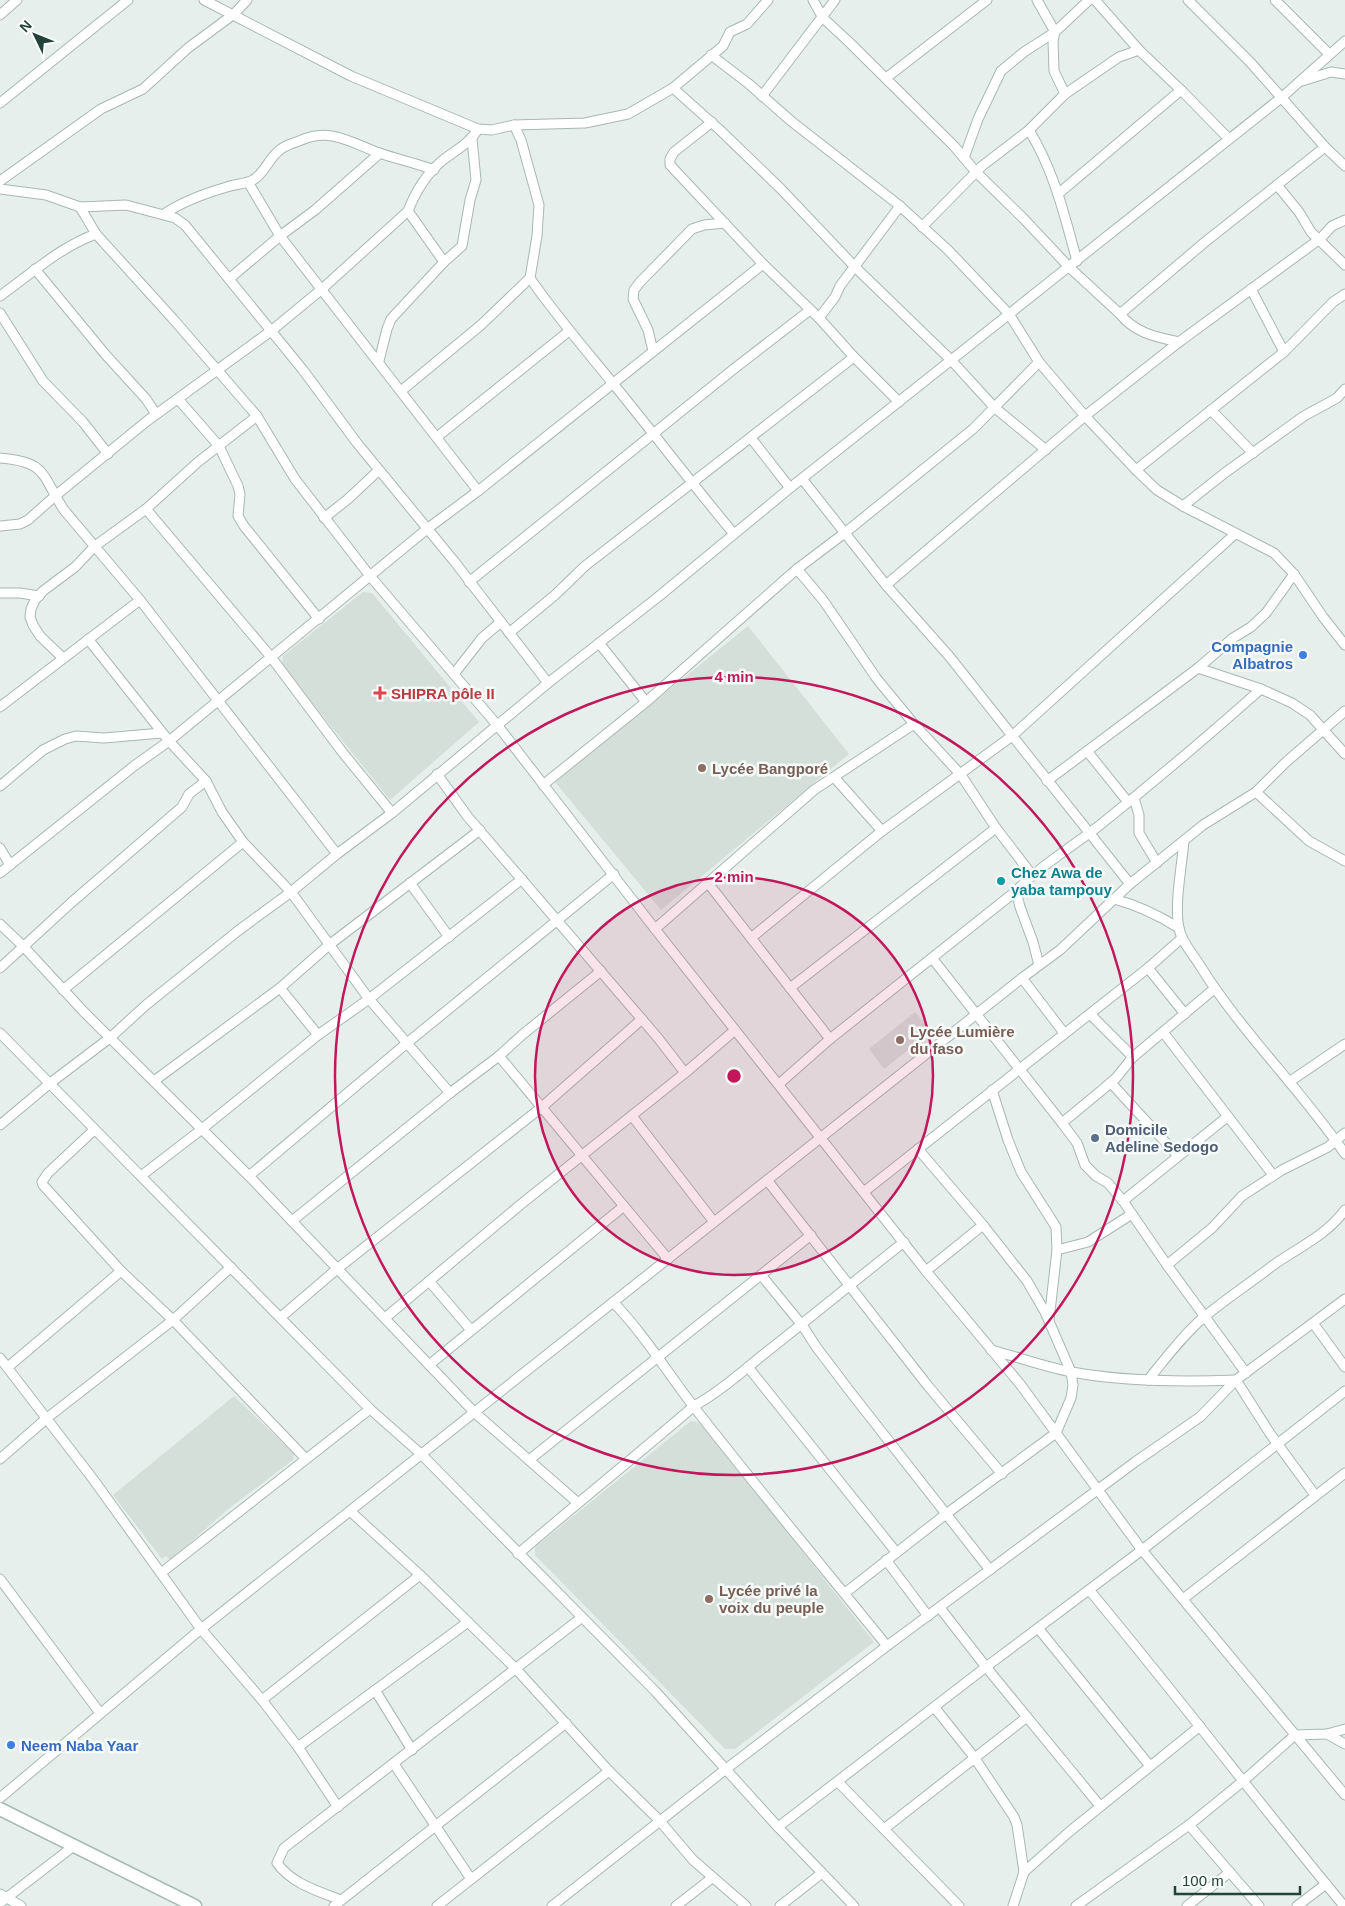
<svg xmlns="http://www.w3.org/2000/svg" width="1345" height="1906" viewBox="0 0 1345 1906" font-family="Arial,sans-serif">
<rect width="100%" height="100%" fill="#e6efeb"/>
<g fill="#d4dfda">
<polygon points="363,592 372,593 479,722 390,800 282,665 283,656"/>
<polygon points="748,626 849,754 661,910 555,782"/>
<polygon points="915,1012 932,1031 884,1069 869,1049"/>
<polygon points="234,1396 294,1454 293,1460 227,1510 170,1560 166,1556 162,1559 113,1495"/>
<polygon points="691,1421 701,1423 874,1642 735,1749 725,1749 535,1555 535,1547"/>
</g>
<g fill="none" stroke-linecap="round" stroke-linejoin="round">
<g stroke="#a8b8b2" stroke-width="11">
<g id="street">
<polyline points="204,0 351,76 478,129 492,130 514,125 585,123 628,114 673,88 723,46 730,32 747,24 768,0"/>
<polyline points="813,0 823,18 849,42 954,146 976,172 1024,219 1069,267 1120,314 1205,242 1325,147"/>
<polyline points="1037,0 1055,32 1053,41 1054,71 1065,94"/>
<polyline points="1095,0 1139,50"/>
<polyline points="1188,0 1250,62 1325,147 1345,166"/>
<polyline points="1275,0 1329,54"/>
<polyline points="0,15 17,0"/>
<polyline points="711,55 749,84 791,121 900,206 948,250 1009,314 1039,362 1085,416 1136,470 1157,490 1183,506 1274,553 1294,574 1323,617 1345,645"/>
<polyline points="886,78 987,0"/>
<polyline points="1302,81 1331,72 1345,74"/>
<polyline points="673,88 720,130 781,189 855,267 952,361 994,407 1046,450"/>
<polyline points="762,96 835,0"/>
<polyline points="0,103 128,0"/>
<polyline points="712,122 674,152 670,159 670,165 763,264 819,318 854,357 899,402"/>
<path d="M1029,130C1055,173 1064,214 1077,261"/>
<polyline points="964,158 978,119 1001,71 1024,52 1055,32 1089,0"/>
<polyline points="0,181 101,109 143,89 188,48 234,14 247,0"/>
<polyline points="248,182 280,236 478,491"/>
<polyline points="1277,185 1299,212 1311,232 1345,265"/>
<polyline points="0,189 46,195 80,207 96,234 174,320 257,416 295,479 370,576 498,726 655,929 926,1271 1020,1384 1142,1550 1345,1795"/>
<polyline points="1058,194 1181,90"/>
<polyline points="80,207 126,205 175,218 185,225 303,370 357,443 454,561 548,683"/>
<polyline points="408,211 444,262"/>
<path d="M164,214C182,202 206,193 227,187C235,184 246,184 253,180C266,172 269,157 281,149C286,145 293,143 299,141C330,127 350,142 379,153C397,159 416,163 434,170"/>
<polyline points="922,227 982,166 1029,130 1065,94 1119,57 1139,50 1184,93 1228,138"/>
<polyline points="35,269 105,354 146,399 156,414"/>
<path d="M530,278C556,316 586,350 615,386C655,435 693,485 734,534"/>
<polyline points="229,279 280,236 315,210 380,153"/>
<polyline points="1251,289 1284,352"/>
<path d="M0,296C31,274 60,247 96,234"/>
<polyline points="0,313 43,381 83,422 108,454"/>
<path d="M1120,314C1135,333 1156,337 1179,342"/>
<polyline points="819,318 835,297 840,286 900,206"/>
<polyline points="653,351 648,330 633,299 634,290 640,282 692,229 704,225 725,223"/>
<polyline points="379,361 387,329 391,319 444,262 462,246 470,200 476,180 472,139"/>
<polyline points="401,391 481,325 530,278 537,236 539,205 521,140 514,125"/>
<polyline points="178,399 219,446 238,486 240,494 238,516 244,526 319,619"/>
<polyline points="1211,410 1253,453"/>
<polyline points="437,437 569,331"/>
<polyline points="751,438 790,488"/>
<path d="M0,458C48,462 41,475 64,510L140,600L337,854"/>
<polyline points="1136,470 1284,352 1333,302 1345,294"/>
<polyline points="803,480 886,585 949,656 1130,884"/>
<polyline points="1183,506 1226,472 1304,416 1337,398 1345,389"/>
<polyline points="146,509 271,657 343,753 392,813"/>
<polyline points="324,518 348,499 379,470"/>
<path d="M0,526L20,524L28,520L55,496L147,421L271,331L322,289L408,211C415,193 427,173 443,160C456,150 470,143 478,129"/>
<polyline points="797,569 823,600 877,679 914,724 961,775 996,828 1032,875"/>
<polyline points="469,582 735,368 810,310"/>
<polyline points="886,585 1085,416 1179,342 1321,238 1332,226 1345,220"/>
<polyline points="0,593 20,593 39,596"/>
<polyline points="509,633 555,595 585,566 854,357"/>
<polyline points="88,639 169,741 206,781 222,812 243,842 291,892 369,999 450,1093"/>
<polyline points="599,643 646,702"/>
<polyline points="63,658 40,636 33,625 30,617 31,609 35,600 43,591 75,567 95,546 146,509 198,462 257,416"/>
<polyline points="1198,668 1261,689 1292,703 1310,715 1345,754"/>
<polyline points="454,674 482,638 501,622"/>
<polyline points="0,707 140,600"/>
<polyline points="1087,751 1128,802"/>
<polyline points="437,774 468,817 658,1038 685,1073"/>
<polyline points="834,777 882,831"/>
<polyline points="1047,781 1198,668 1233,638 1251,627 1266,613 1294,574"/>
<polyline points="543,785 646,702 797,569 846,532 973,429 1039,362"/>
<polyline points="0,786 43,750 65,739 76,736 104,738 162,733"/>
<polyline points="1256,792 1309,841 1345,861"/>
<polyline points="1134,798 1139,815 1139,833 1157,863"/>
<path d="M1184,841C1182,865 1174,905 1179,928C1181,941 1192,953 1199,964C1241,1032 1300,1088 1345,1154"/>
<polyline points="0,848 10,865"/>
<polyline points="0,873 134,766 169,741 427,529 478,491 763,264"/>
<polyline points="410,883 449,937"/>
<polyline points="708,883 830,1039"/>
<polyline points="1016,891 1020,907 1033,942 1039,965"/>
<path d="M1114,899C1137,905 1158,915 1179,928"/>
<polyline points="0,924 23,946 84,1012 249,1176 474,1412 578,1503"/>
<polyline points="655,929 814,790 914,724"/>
<polyline points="751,938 882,831 1012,736 1235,534"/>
<polyline points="932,958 1062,1123 1077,1143 1085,1165 1096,1176 1108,1183 1123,1201 1167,1265 1246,1373"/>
<polyline points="0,968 72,902 182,807 189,794 206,781"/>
<polyline points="1148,968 1185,1014"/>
<polyline points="1022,978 1064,1033"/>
<polyline points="280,988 329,945 480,830"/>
<polyline points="790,988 996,828"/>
<polyline points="63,990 243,842"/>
<polyline points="1090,1014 1133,1057"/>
<polyline points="1163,1032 1273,1175"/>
<polyline points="0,1033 370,1409 421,1454 655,1691 778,1827 854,1906"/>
<polyline points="499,1056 668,1259"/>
<polyline points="154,1081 280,988 318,1035"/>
<polyline points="1289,1082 1345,1044"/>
<polyline points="1111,1083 1178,1156"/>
<path d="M779,1084L830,1039L1016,891C1041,865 1072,847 1100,825C1155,781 1208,736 1261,689"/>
<polyline points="992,1090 1008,1140 1021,1172 1056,1227 1057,1250 1049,1320"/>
<polyline points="632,1116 714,1222"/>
<polyline points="1062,1123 1102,1090 1116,1078 1133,1057 1214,989"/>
<polyline points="0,1125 49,1084 111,1037 146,1005 239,930 291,892 337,854 392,813 548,683 658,597 790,488 1281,98 1345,41"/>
<polyline points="94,1130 48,1173 42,1182 43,1185 121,1271 173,1320 306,1459"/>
<polyline points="141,1176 202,1129 318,1035 369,999 522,879"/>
<polyline points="249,1176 407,1043 614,874"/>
<polyline points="767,1180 928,1386 1002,1474"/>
<polyline points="865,1191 1148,968 1182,938"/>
<polyline points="1123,1201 1227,1117"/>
<polyline points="292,1221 450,1093 499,1056 522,1035 601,971"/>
<polyline points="1057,1250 1088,1242 1132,1214"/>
<polyline points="1167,1265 1212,1228 1242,1196 1282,1170 1328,1147 1345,1133"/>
<polyline points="926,1271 983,1225"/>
<polyline points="761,1275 802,1325 817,1348 852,1394 990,1570"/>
<polyline points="429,1281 471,1330"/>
<path d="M613,1302C644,1334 667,1372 694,1407C757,1488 823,1567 887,1646"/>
<polyline points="281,1317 337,1269 542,1107 642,1019"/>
<polyline points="385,1318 520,1205 685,1073 735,1030"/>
<polyline points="1313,1323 1345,1367"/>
<path d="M991,1350C1018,1357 1045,1367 1072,1372C1125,1382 1182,1382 1236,1380L1271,1435L1315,1495"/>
<polyline points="0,1358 93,1479 201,1629 262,1700 298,1747 338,1807"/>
<polyline points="429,1365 624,1206"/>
<polyline points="8,1367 121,1271"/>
<polyline points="748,1367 896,1552"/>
<path d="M1148,1380C1166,1358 1183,1335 1204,1317C1226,1299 1250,1283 1272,1266C1297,1248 1326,1236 1345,1210"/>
<polyline points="0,1459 47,1418 173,1320 231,1267"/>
<polyline points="529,1460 811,1235"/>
<polyline points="350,1511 420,1575 516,1669 609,1771 659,1820 693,1860 746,1906"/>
<path d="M518,1554C576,1504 636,1456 694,1406C719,1392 742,1372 764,1354C811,1317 857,1279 904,1242"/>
<polyline points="886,1560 928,1616"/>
<polyline points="161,1573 370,1409"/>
<polyline points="0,1579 100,1713"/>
<path d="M1090,1591C1176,1694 1258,1802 1344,1906"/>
<polyline points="845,1593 946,1514 1056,1433 1071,1398 1073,1385 1071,1372 1045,1312 1027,1281 983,1225 918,1149"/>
<polyline points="1183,1599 1345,1473"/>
<polyline points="940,1608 986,1667 1100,1806"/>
<polyline points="1038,1628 1150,1766"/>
<polyline points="375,1690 412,1750"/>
<polyline points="262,1700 420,1575"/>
<polyline points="935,1708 974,1757 1014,1817 1017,1825 1024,1872 1013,1906"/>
<polyline points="1327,1734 1345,1744"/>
<polyline points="298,1747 468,1622"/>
<polyline points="394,1764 471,1879"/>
<polyline points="838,1782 959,1906"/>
<polyline points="0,1798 201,1629 1022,978 1060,950 1130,884 1203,825 1256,792 1285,763 1345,711"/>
<polyline points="1189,1825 1259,1906"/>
<polyline points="778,1827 986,1667 1142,1550 1345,1391"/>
<polyline points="884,1829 1027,1717"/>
<polyline points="1024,1872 1069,1832 1200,1726"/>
<polyline points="0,1894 21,1906"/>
<path d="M341,1900C318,1891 292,1884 277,1863L284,1848L581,1618"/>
<polyline points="0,1903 75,1845"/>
<polyline points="334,1906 566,1723"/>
<polyline points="437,1906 609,1771"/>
<polyline points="552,1906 726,1769 887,1646 1135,1462 1200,1417 1236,1380 1345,1299"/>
<polyline points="676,1906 712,1878"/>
<polyline points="780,1906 822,1873"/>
<polyline points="1076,1906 1189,1825 1242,1782 1295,1735 1327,1734 1345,1729"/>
<polyline points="1187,1906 1230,1872"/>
<polyline points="1297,1906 1326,1884"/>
</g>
</g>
<g stroke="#a4bbb3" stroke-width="15">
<polyline id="secondary" points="0,1809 195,1906"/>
</g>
<use href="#street" stroke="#fff" stroke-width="9"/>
<use href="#secondary" stroke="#fff" stroke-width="12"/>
</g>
<circle cx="734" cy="1076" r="199" fill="#c2185b" fill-opacity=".12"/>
<g fill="none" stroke="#c2185b" stroke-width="2.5">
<circle cx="734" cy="1076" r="199"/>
<circle cx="734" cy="1076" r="399"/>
</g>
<g fill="#3f7fe0" stroke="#f7fbf9" stroke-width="2">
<circle cx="1303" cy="655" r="5"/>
<circle cx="11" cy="1745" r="5"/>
</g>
<path fill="#e0444e" stroke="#f7fbf9" stroke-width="2" d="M377.5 685.5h5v5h5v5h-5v5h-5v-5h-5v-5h5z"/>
<g fill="#8d6e63" stroke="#f7fbf9" stroke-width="2">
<circle cx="702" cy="768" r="5"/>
<circle cx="900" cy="1040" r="5"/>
<circle cx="709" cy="1599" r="5"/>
</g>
<circle fill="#0f9aa8" stroke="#f7fbf9" stroke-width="2" cx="1001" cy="881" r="5"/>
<circle fill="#5c6f8a" stroke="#f7fbf9" stroke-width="2" cx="1095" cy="1138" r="5"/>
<g text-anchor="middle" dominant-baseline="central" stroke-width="5" stroke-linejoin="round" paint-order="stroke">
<g font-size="15" font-weight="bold" fill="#366cbe" stroke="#f7fbf9" text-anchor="end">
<text x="1293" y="646">Compagnie<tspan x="1293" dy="17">Albatros</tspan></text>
<text x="21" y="1745" text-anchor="start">Neem Naba Yaar</text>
</g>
<g font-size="15" font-weight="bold" fill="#be3a42" stroke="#f7fbf9" text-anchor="start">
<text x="391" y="693">SHIPRA pôle II</text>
</g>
<g font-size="15" font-weight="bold" fill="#785e54" stroke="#f7fbf9" text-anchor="start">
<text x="712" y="768">Lycée Bangporé</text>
<text x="910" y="1031">Lycée Lumière<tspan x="910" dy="17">du faso</tspan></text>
<text x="719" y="1590">Lycée privé la<tspan x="719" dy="17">voix du peuple</tspan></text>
</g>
<g font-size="15" font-weight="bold" fill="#0d838f" stroke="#f7fbf9" text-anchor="start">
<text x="1011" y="872">Chez Awa de<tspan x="1011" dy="17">yaba tampouy</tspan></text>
</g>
<g font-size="15" font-weight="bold" fill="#4e5e75" stroke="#f7fbf9" text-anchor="start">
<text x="1105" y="1129">Domicile<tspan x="1105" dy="17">Adeline Sedogo</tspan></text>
</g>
</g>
<circle cx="734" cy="1076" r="8" fill="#c2185b" stroke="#f7fbf9" stroke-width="2.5"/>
<g font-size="15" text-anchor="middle" font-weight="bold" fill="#c2185b" stroke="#f7fbf9" stroke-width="5" stroke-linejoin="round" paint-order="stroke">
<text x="734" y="682">4 min</text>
<text x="734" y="882">2 min</text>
</g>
<g transform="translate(35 35) rotate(313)" stroke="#f7fbf9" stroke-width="4" paint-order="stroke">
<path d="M0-4L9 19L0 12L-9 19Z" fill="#24423a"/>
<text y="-8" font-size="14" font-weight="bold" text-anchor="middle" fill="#24423a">N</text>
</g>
<path d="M1175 1886v8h125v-8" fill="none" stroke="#24423a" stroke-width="2.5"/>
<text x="1182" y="1886" font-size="15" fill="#24423a" stroke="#f7fbf9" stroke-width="4" paint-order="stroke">100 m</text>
</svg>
